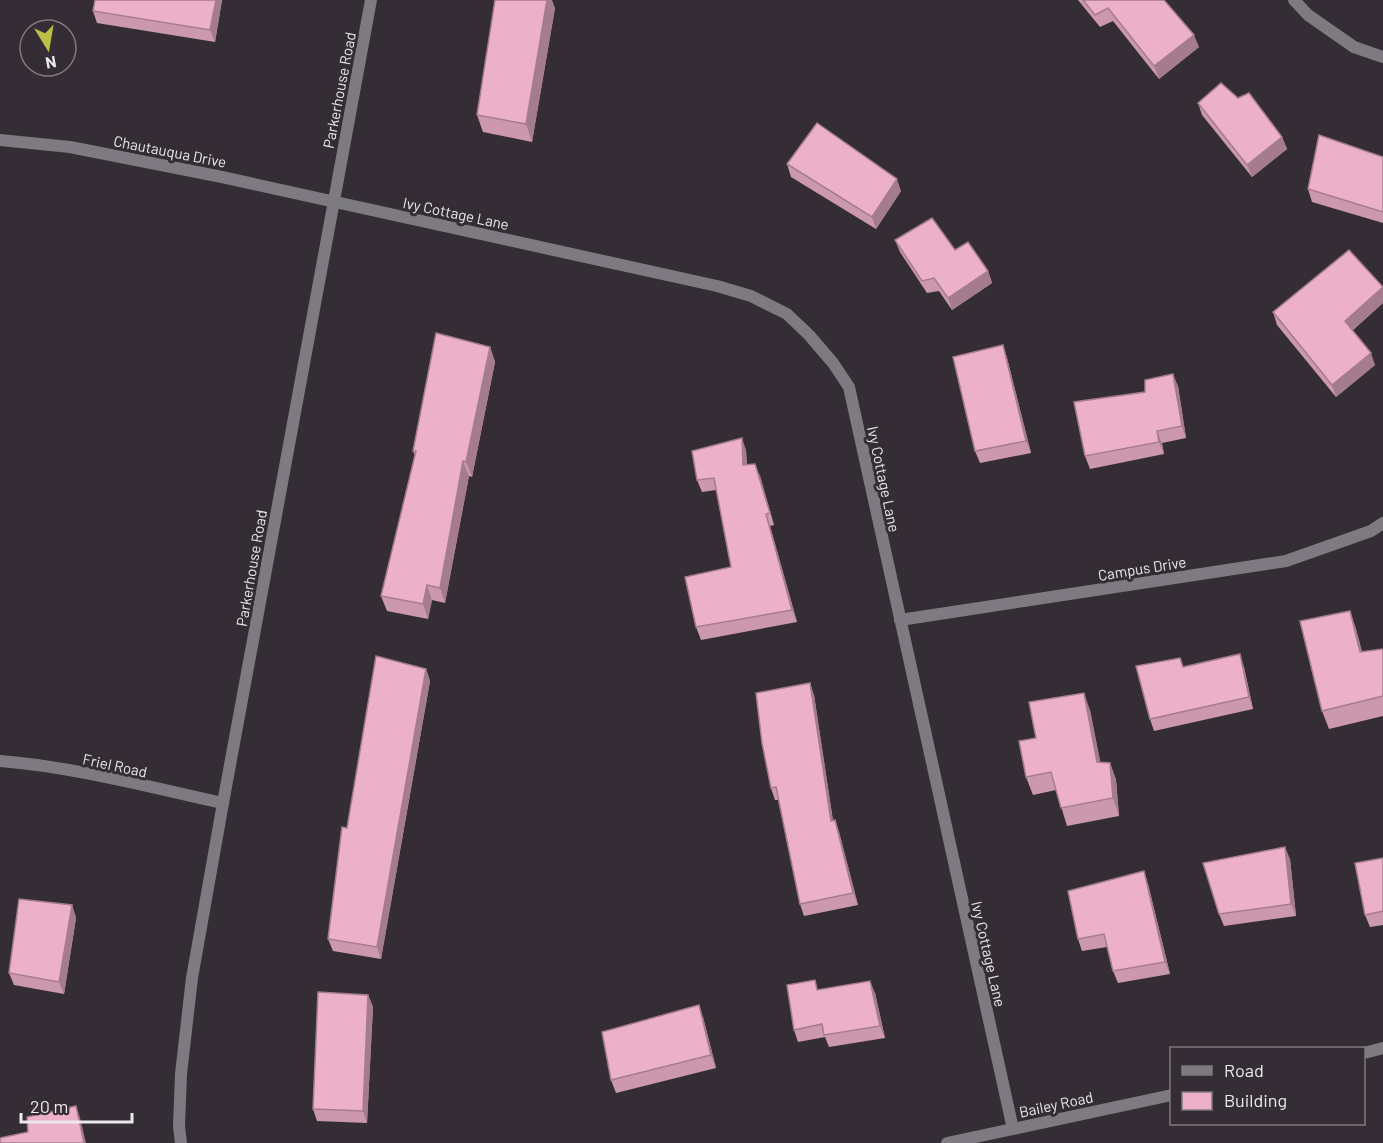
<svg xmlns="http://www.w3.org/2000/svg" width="1383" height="1143" viewBox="0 0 1383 1143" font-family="Barlow,sans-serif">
<rect width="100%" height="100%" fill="#352d35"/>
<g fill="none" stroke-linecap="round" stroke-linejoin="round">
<g stroke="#7d7b81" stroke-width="12">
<polyline points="1294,0 1308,15 1354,47 1383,57"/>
<polyline points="0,140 70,147 222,177 717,286 751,296 787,314 809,335 833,363 849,387 1013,1129"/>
<polyline points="900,620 1286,561 1371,531 1383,523"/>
<path d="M0,761C75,767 149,787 223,803"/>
<polyline points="181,1143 179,1126 181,1074 192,978 223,803 371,0"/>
</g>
<g stroke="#7d7b81" stroke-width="12">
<polyline points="1364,1053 1383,1048"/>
<polyline points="947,1143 1172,1095"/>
</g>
</g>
<g fill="#cb98ac">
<polygon points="222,0 215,42 97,23 93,11"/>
<polygon points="1078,0 1164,0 1199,47 1159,79 1113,21 1100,27"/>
<polygon points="555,8 532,142 483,132 477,115"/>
<polygon points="1198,103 1282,137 1287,149 1252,177 1202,115"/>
<polygon points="1383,157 1383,223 1312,202 1308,189"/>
<polygon points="787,164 901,191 876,229 791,177"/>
<polygon points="895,240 955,250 988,271 992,283 952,310 939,291 927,293 900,252"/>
<polygon points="1383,287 1383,303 1352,331 1375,365 1336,397 1277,325 1273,312"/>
<polygon points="1003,345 1007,358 1031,453 980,463 975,451"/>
<polygon points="490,347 495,362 472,477 469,476 445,603 432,600 428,619 387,611 381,596 415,456 413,451"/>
<polygon points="1178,386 1186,438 1162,443 1164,454 1090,469 1085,456 1145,392"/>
<polygon points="746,450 747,464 760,476 774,525 770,526 797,622 701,640 696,627 731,567 716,490 702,492 697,480"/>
<polygon points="1350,611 1356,629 1362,652 1383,649 1383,716 1329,729 1322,711"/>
<polygon points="1183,667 1244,667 1253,709 1154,731 1150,719"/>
<polygon points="426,669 430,681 381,959 333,951 328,939 347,828"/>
<polygon points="814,695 833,821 835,820 839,832 858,905 804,916 800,904 778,800 775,800 771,788"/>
<polygon points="1090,710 1100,762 1110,763 1116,780 1119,816 1067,826 1056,790 1033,795 1026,777 1036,738"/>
<polygon points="1383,858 1383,925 1370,927 1365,915"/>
<polygon points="1290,859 1296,916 1224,926 1219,914"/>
<polygon points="1148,884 1170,974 1118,983 1113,971 1107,947 1082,951 1078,939"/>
<polygon points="72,905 76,918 64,994 14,985 9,973"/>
<polygon points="815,980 818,990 875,993 885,1038 829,1047 825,1037 798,1042 794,1030"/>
<polygon points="368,995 373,1007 367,1123 317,1121 313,1109"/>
<polygon points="703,1017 716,1068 616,1093 611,1080"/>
</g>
<g fill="#a57c8c">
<polygon points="216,0 222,0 215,42 210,30"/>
<polygon points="547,0 552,0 555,8 532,142 526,124"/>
<polygon points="1194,35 1199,47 1159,79 1154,66"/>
<polygon points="1282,137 1287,149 1252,177 1247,165"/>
<polygon points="897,179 901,191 876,229 872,217"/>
<polygon points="988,271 992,283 952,310 948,298"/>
<polygon points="1383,287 1383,303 1349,333 1345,321"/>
<polygon points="1003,345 1007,358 1031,453 1026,441"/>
<polygon points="490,347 495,362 472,477 466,462"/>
<polygon points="1371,353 1375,365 1336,397 1332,385"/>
<polygon points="1173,374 1178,386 1186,438 1182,426"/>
<polygon points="1157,431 1162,443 1164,454 1159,442"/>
<polygon points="742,438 746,450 747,477 743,465"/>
<polygon points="463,461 469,476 445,603 440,588"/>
<polygon points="755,464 760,476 774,525 770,513"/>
<polygon points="766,514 770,526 797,622 792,610"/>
<polygon points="427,585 432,600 428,619 423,604"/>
<polygon points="1350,611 1356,629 1367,670 1360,652"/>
<polygon points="1240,654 1244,667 1253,709 1249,697"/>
<polygon points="426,669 430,681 381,959 377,947"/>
<polygon points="810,683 814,695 835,834 831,821"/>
<polygon points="1084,693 1090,710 1104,780 1097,762"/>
<polygon points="1110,763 1116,780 1119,816 1113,798"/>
<polygon points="835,820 839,832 858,905 853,893"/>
<polygon points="1285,847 1290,859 1296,916 1291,904"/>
<polygon points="1144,871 1148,884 1170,974 1165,962"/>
<polygon points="72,905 76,918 64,994 59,982"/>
<polygon points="870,981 875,993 885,1038 880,1026"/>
<polygon points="368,995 373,1007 367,1123 363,1111"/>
<polygon points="699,1005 703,1017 716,1068 711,1055"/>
<polygon points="76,1106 80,1118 86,1143 84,1143"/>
</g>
<g fill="#ecb1c8" stroke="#a57c8c" stroke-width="1.5">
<polygon points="95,0 216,0 210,30 93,11"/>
<polygon points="495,0 547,0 526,124 477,115"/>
<polygon points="1083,0 1164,0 1194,35 1154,66 1108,8 1095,15"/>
<polygon points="1221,83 1238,98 1249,93 1282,137 1247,165 1198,103"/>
<polygon points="817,123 897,179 872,217 787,164"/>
<polygon points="1319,135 1383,157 1383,212 1308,189"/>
<polygon points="932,218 955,250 968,242 988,271 948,298 934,278 922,281 895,240"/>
<polygon points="1349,250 1383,287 1345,321 1371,353 1332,385 1273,312"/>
<polygon points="436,333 490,347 466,462 463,461 440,588 427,585 423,604 381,596 416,451 413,451"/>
<polygon points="1003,345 1026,441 975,451 953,357"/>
<polygon points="1173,374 1182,426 1157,431 1159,442 1085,456 1074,402 1145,392 1145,380"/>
<polygon points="742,438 743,465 755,464 770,513 766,514 792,610 696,627 685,577 731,567 714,478 697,480 692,451"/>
<polygon points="1350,611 1360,652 1383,649 1383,696 1322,711 1300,621"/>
<polygon points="1240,654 1249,697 1150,719 1136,666 1180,658 1183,667"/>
<polygon points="376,656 426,669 377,947 328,939 342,827 347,828"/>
<polygon points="810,683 831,821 835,820 853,893 800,904 776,787 771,788 762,743 756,693"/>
<polygon points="1084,693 1097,762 1110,763 1113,798 1061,808 1051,772 1026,777 1019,741 1036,738 1029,702"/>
<polygon points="1285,847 1291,904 1219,914 1203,863"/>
<polygon points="1383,858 1383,911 1365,915 1355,863"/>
<polygon points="1144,871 1165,962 1113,971 1104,934 1078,939 1068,891"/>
<polygon points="19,899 72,905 59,982 9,973"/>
<polygon points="815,980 817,990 870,981 880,1026 824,1035 822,1024 794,1030 787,985"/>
<polygon points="318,992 368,995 363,1111 313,1109"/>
<polygon points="699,1005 711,1055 611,1080 602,1032"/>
<polygon points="76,1106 84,1143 0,1143 0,1138 28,1132 27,1117"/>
</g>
<g text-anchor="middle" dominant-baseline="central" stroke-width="6" stroke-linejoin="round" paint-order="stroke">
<g font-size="15" fill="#ede8ee" stroke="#352d35">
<text transform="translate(339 90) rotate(-79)">Parkerhouse Road</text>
<text transform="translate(170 151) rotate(11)">Chautauqua Drive</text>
<text transform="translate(456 213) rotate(12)">Ivy Cottage Lane</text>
<text transform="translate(884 479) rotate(78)">Ivy Cottage Lane</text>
<text transform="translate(251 568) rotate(-80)">Parkerhouse Road</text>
<text transform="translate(1142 568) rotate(-9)">Campus Drive</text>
<text transform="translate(115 765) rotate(12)">Friel Road</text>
<text transform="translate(989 954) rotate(77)">Ivy Cottage Lane</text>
<text transform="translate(1056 1104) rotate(-12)">Bailey Road</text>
</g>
</g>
<rect x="1170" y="1047" width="195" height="78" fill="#352d35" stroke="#7f787f" stroke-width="1.5"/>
<rect x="1182" y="1066" width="30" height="9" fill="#7d7b81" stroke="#7f787f" stroke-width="1.5"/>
<text x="1224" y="1077" font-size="18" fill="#ede8ee">Road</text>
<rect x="1182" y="1092" width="30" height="18" fill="#ecb1c8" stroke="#7f787f" stroke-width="1.5"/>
<text x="1224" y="1107" font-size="18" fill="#ede8ee">Building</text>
<g transform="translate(48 48) rotate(169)"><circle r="28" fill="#352d35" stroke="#7f787f" stroke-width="1.5"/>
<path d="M0-4.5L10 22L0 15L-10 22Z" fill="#bac045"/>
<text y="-9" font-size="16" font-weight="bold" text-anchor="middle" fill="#ede8ee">N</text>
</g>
<path d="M21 1113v9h111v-9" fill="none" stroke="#ede8ee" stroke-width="3"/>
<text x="30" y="1113" font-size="18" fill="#ede8ee" stroke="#352d35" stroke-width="4.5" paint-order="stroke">20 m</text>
</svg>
